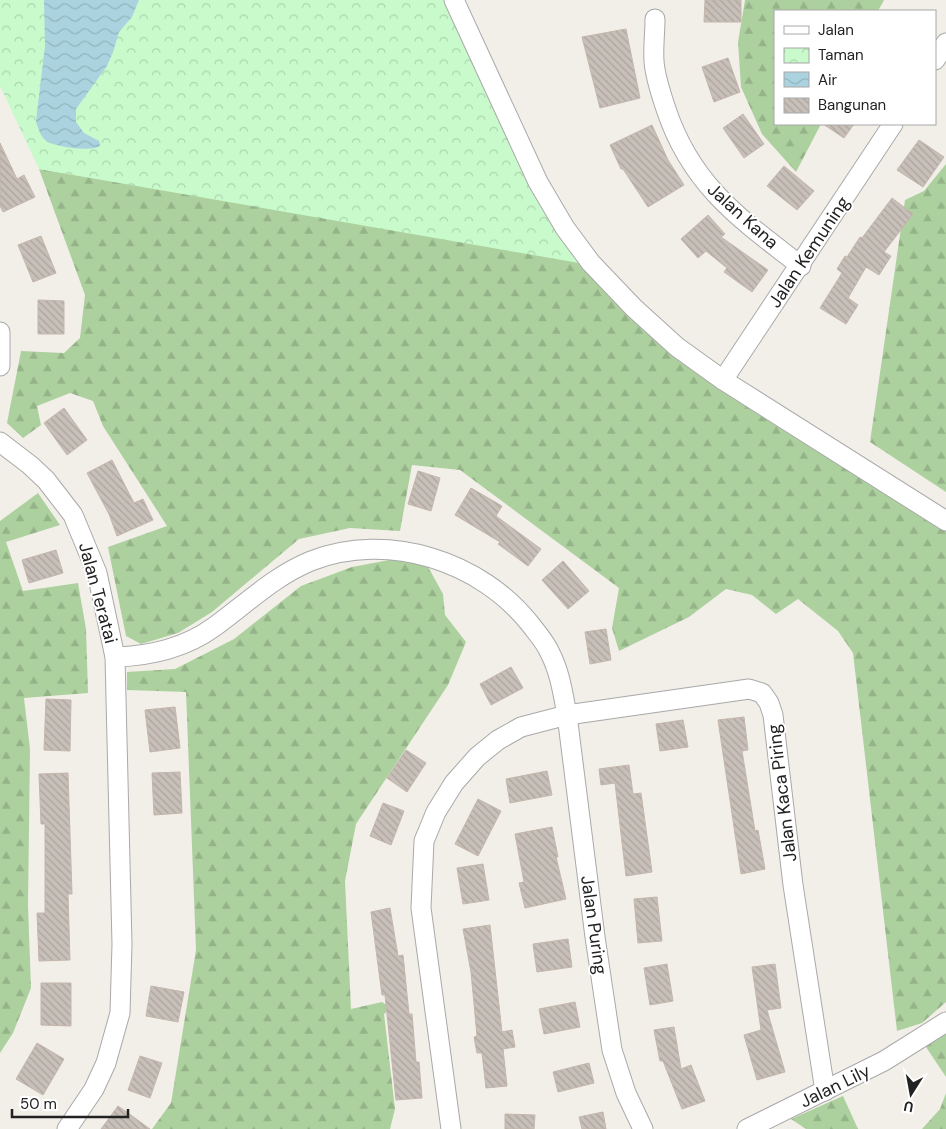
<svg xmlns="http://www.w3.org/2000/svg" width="946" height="1129" viewBox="0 0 946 1129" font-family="'DM Sans',sans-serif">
<defs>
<pattern id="forest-firs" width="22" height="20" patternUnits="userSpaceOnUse" patternTransform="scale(1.25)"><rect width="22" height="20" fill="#add19e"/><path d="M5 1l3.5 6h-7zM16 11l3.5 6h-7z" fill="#95b388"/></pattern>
<pattern id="park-crowns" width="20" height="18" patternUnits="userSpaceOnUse" patternTransform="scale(1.25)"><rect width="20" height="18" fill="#c8facc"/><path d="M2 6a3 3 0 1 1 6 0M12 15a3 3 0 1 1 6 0" fill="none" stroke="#acd6af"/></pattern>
<pattern id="water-waves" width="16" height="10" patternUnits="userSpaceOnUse" patternTransform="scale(1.25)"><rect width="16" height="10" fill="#aad3df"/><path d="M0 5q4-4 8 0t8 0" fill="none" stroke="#92b5bf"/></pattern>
<pattern id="building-back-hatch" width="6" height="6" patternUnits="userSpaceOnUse" patternTransform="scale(1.25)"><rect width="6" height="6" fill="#c7bfb8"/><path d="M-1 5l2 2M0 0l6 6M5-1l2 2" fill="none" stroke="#aba49e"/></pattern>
</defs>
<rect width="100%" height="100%" fill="#f2efe9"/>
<g fill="url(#forest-firs)">
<polygon points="745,0 884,0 878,11 775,11 775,124 821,124 796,172 762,134 741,87 738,42"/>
<polygon points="946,164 946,492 870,442 905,200 924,191"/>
<polygon points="39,169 585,260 618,297 946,529 946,1002 922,1023 897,1031 853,653 838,631 798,599 776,614 752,595 726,589 689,617 619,651 612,628 619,588 460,470 412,465 400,531 350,528 299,539 212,612 178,633 141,644 126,636 108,547 167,526 103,426 93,401 70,393 37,406 41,425 23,438 7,423 21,351 64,353 80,338 85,295"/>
<polygon points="38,493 60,525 6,542 23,591 78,583 86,629 88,693 24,698 30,749 28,906 31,988 13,1033 0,1053 0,521"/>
<polygon points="421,554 443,594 445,615 466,642 448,685 356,824 345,881 351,1009 382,1002 391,1008 384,1014 395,1109 390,1129 152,1129 171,1103 196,950 186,692 127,690 127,672 175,669 234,639 301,586 352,567"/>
<polygon points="946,1030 946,1077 926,1047"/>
<polygon points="946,1093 946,1129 922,1129 940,1109"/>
<polygon points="843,1096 858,1129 806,1129 791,1119"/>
</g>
<polygon fill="url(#park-crowns)" points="0,0 453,0 585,260 579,263 39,169 0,86"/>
<path fill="url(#water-waves)" d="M44,0H139L132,17L119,32L113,52L107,66L76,109V122L84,133L99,141L100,146C91,152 58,147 48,142C41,138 38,129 36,121L45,46Z"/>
<g fill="url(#building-back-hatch)" stroke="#c4b6ab">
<polygon points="705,0 741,0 741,22 704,22"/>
<polygon points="626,29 640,98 600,108 582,37"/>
<polygon points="728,58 740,92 714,102 702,67"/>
<polygon points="743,114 764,144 744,158 723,128"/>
<polygon points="823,124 854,124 844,138"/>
<polygon points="652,125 668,160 684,185 648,207 623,169 621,169 610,145"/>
<polygon points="919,140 944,157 923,187 897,170"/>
<polygon points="0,143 17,179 24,175 35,197 3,212 0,206"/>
<polygon points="784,166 814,191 797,210 767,186"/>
<polygon points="892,198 913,214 884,252 891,256 879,275 866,267 848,298 858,305 846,324 820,308 842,273 837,269 845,256 847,257 860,237 862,238"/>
<polygon points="708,215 725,234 721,237 768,270 752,292 724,272 727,268 706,251 698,258 681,239"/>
<polygon points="41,236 56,273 33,282 18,245"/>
<polygon points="38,300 64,301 64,334 38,334"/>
<polygon points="64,408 87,440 67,455 44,423"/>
<polygon points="112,460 134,503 143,499 153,520 117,536 109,514 87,473"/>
<polygon points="418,471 440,478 431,511 408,504"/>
<polygon points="471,488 502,506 496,516 541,549 528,566 498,544 500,542 455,515"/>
<polygon points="56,550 63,573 29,583 22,560"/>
<polygon points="563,561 589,591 568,609 542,580"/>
<polygon points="606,629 611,660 590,664 585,632"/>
<polygon points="511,667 523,688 491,705 480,684"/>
<polygon points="46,699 71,700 70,751 44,750"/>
<polygon points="175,707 180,748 150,752 145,710"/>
<polygon points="744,717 748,750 742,751 755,831 758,830 765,869 741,874 718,720"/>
<polygon points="683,720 688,747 660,751 656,724"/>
<polygon points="406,750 426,763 407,792 387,778"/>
<polygon points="629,765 633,794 641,793 652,872 626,876 615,783 601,785 599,769"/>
<polygon points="547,771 552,795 510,803 506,779"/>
<polygon points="180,772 182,813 154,815 152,773"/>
<polygon points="68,773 72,894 68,894 70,960 39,961 37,913 45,913 45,824 41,824 39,774"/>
<polygon points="478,799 501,811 478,856 455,844"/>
<polygon points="383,803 404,811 391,845 370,836"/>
<polygon points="552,827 558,857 556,857 566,899 525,908 519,883 524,882 515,834"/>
<polygon points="483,864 489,900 463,904 457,868"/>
<polygon points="657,897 662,941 638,943 634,899"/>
<polygon points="390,908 398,956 403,955 409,1014 412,1014 416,1062 419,1062 422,1098 396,1100 385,995 382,995 371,912"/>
<polygon points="490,925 502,1032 512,1030 515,1047 503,1049 507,1086 486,1088 482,1053 477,1053 474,1037 477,1036 471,972 463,929"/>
<polygon points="568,939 572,967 537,972 533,944"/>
<polygon points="667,964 673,1001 650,1005 644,968"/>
<polygon points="775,964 781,1008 767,1010 785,1072 757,1080 744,1035 761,1030 752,967"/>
<polygon points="41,983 71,983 71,1026 41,1025"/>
<polygon points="151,986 184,992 178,1022 146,1016"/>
<polygon points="575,1002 580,1027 544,1034 539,1009"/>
<polygon points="674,1027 681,1069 691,1065 705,1101 682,1109 663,1061 660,1061 654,1030"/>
<polygon points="37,1043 64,1059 43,1095 16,1079"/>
<polygon points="140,1056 162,1063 150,1098 128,1090"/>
<polygon points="589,1063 594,1083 558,1092 553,1072"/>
<polygon points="118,1106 128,1113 150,1129 101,1129"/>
<polygon points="603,1112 606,1129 582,1129 579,1117"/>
<polygon points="505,1114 535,1115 534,1129 505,1129"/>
</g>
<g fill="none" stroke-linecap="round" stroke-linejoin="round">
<g stroke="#a9a9a9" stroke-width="21">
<g id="minor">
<polyline points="454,0 538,182 565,228 591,263 634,308 677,347 723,380 946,521"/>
<path d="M655,19C655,33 653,47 654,61C655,77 661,94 666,109C691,185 740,219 801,266"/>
<polyline points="935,60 946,43"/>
<polyline points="0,332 0,366"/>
<polyline points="723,380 893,124"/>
<polyline points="0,442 30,465 46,480 73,515 97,573 115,657 122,944 120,1013 106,1063 94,1089 67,1129"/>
<path d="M115,657C150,656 185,648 214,627C246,604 274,576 311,561C388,531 481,561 531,625C537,633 546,643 550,653C560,672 563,694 567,715L595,937L612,1050L626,1093L643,1129"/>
<polyline points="451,1129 421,908 424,841 436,812 454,783 477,757 498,740 521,727 567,715 749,689 762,693 769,703 773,715 793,885 825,1091"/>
<polyline points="747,1129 884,1061 946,1022"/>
</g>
</g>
<use href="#minor" stroke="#fff" stroke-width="19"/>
</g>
<g text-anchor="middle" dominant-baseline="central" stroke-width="4" stroke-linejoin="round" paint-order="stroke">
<g font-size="18" fill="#222" stroke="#fff">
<text transform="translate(743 216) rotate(42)">Jalan Kana</text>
<text transform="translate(809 252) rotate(-56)">Jalan Kemuning</text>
<text transform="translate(98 593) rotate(75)">Jalan Teratai</text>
<text transform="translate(782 793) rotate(-97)">Jalan Kaca Piring</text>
<text transform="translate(594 925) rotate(82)">Jalan Puring</text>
<text transform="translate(835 1086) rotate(-26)">Jalan Lily</text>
</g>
</g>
<rect x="774" y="10" width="162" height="115" fill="#ffffff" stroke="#a7a7a7"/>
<rect x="784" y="26" width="25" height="8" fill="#ffffff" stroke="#a7a7a7"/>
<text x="818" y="35" font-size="15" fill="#222222">Jalan</text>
<rect x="784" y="48" width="25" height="15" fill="url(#park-crowns)" stroke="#a7a7a7"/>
<text x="818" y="60" font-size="15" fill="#222222">Taman</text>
<rect x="784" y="72" width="25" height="15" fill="url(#water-waves)" stroke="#a7a7a7"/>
<text x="818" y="85" font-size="15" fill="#222222">Air</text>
<rect x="784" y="98" width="25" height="15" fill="url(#building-back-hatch)" stroke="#a7a7a7"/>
<text x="818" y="110" font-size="15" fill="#222222">Bangunan</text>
<g transform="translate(911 1094) rotate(191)" stroke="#ffffff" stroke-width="4" paint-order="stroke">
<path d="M0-4L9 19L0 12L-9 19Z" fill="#222222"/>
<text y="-8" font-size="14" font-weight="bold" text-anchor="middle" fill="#222222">U</text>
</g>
<path d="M12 1109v8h116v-8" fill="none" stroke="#222222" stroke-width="2.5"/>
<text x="20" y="1109" font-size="15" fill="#222222" stroke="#ffffff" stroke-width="4" paint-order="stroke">50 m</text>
</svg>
